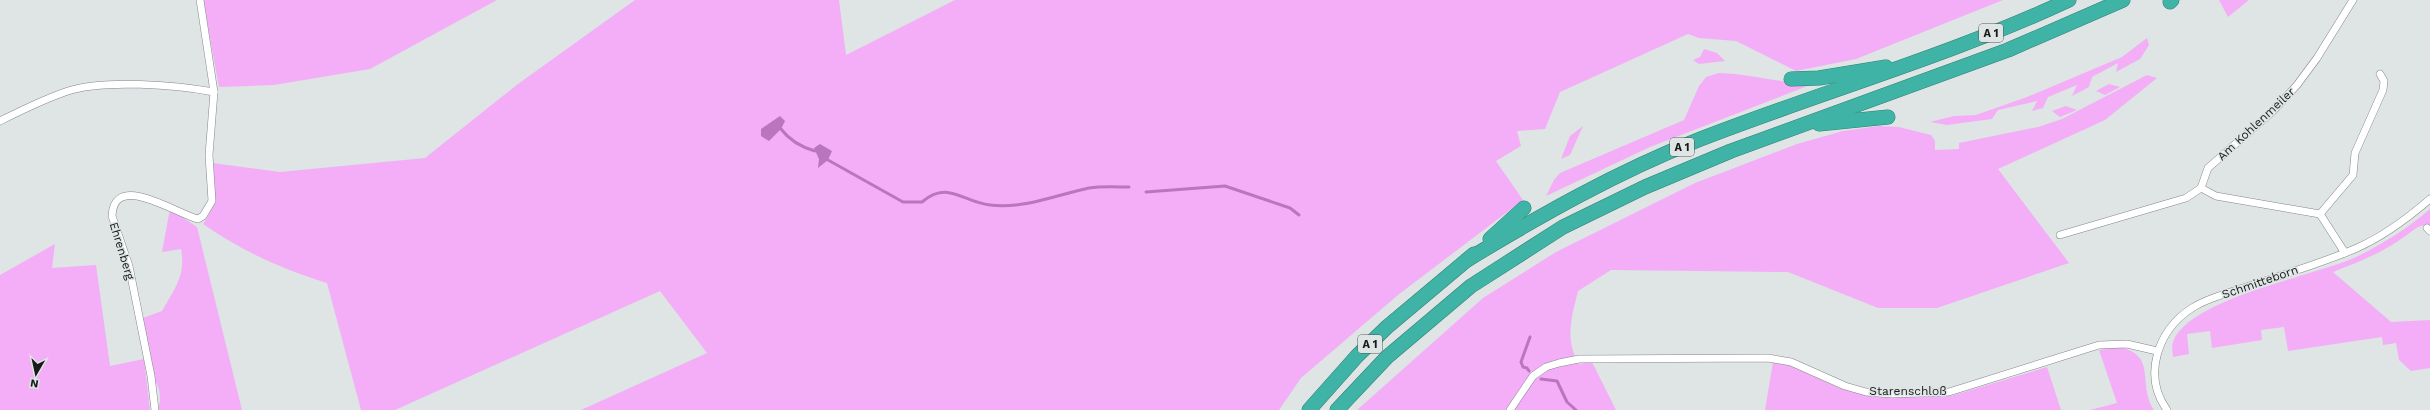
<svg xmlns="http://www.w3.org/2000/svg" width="2430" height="410" viewBox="0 0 2430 410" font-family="'Work Sans',sans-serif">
<rect width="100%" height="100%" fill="#dee5e4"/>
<g fill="#f3aef7">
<polygon points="203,0 497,0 370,69 274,85 219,87"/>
<path d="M635,0H839L846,55L955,0H2003L1856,59L1796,71L1736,41L1699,38L1688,34L1560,92L1545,129L1517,131L1521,146L1496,161L1523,200L1398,295L1301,378L1279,410H581L707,353L660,291L395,410H361L327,283C282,269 242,251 203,224C219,201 215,189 212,163L280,172L425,158L518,84Z"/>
<polygon points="2219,0 2249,0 2228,17"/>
<polygon points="2147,38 2149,45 2140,59 2116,72 2118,63 2092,77 2089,87 2072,96 2077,85 2048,97 2043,108 2032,111 2037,101 1998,110 1992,119 1947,125 1930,122 1954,116 1976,115 2027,97 2122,57"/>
<polygon points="1704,49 1717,53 1725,61 1699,64 1693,60 1700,57"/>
<path d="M1719,73C1750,74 1779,83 1809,83L1810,85L1650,147L1546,196L1554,180L1560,173L1684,120L1699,86L1706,77Z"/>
<path d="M2147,75L2157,78L2105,120L1998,169L2069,263L1937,308H1878L1788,272L1611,270L1578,291C1572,316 1564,339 1579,364L1592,362L1616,410H1357L1483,298L1556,252L1695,183L1797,144L1843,131L1879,126L1899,127L1931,135L1935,141V150L1959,149V143L2038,127L2062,119Z"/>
<polygon points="2109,84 2120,87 2105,95 2096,91"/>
<polygon points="2066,106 2077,110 2060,117 2052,111"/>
<polygon points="1583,126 1570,155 1561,159 1570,136"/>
<path d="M170,209L197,227L242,410H158C161,401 161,389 155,381L143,318L162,311C175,288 186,275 181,249L162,252Z"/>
<path d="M2430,209V226C2421,223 2415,229 2408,234C2386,251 2359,262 2333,272L2391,322L2430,320V368L2411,371L2399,360L2396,343L2383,345L2382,337L2288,351L2284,327L2261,330L2262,340L2212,348L2210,331L2187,334L2189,354L2173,357C2173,352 2171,346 2173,342C2188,299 2313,276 2354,258C2381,245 2407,229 2430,209Z"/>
<polygon points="55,244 52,268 96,265 110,366 144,359 150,410 0,410 0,275"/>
<path d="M2118,347C2158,354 2137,384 2154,410H2090L2117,403L2099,350Z"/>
<polygon points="1773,362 1789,365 1837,387 1868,396 1908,397 1951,396 2047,367 2061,410 1765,410"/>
</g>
<g fill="#b975be">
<polygon points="780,116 785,121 781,129 769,141 761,136 761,129"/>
<polygon points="820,144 832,151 828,160 818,168 819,159 814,148"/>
</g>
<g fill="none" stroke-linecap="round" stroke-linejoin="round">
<g stroke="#b975be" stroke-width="3">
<path d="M781,129C790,141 801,147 815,151"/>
<path d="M828,160L903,202H922C948,180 962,202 990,205C1025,209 1056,195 1089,188C1102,186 1116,187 1129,187"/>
<polyline points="1146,192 1225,186 1290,208 1299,215"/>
<polyline points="1529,371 1527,368 1523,367 1521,362 1530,337"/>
<polyline points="1541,379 1557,381 1567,402 1576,410"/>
</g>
<g stroke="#828887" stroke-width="8">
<g id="street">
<path d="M0,121C22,110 44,99 68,91C104,79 176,85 214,92"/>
<polyline points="2320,214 2216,196 2201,188 2208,168 2273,111 2297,85 2317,58 2353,0"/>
<polyline points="2427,228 2430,231"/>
<polyline points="2060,235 2186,198 2201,188"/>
<polyline points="2345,253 2320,214 2353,175 2355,153 2383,90 2384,81 2380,74"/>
<path d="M155,410L151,376L129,266L112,216C114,170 178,215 198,219L203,216L212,201L209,155L214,92L200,0"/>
<polyline points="1510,410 1533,376 1546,367 1559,363 1579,359 1768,358 1791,362 1845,386 1866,392 1892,394 1949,392 2099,345 2127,344 2157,351"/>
<path d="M2167,410C2142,375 2158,330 2192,308C2207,298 2226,294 2243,288C2281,275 2320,264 2357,248C2384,236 2408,218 2430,199"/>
</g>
</g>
<g stroke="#317e75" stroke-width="15">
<g id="highway">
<polyline points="2170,2 2172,0"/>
<polyline points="1791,79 1819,78 1886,67"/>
<polyline points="1819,124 1888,117"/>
<polyline points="1490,239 1524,208"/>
<path d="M1467,260C1541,215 1617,172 1698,140C1821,92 1949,56 2069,0"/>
<polyline points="1309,410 1357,356 1387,327 1474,254"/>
<polyline points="1337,410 1387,357 1471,286 1563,227 1645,187 1731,151 2008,50 2123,0"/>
</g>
</g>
<use href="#street" stroke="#fff" stroke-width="7"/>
<use href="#highway" stroke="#3fb4a6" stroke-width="14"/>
</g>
<g text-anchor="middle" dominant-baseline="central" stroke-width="3" stroke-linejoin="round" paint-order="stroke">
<g fill="#dee5e4" stroke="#535857" stroke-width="1">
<rect x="1979" y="24" width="24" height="18" rx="3"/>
<rect x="1670" y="138" width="24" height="18" rx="3"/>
<rect x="1358" y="335" width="24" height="18" rx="3"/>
</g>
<g font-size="11" font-weight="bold" fill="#181b1a">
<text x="1991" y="33">A 1</text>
<text x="1682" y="147">A 1</text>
<text x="1370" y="344">A 1</text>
</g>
<g font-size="12" fill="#181b1a" stroke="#dee5e4">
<text transform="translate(2256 124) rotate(-43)">Am Kohlenmeiler</text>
<text transform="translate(122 251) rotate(73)">Ehrenberg</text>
<text transform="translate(2260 282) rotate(-19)">Schmitteborn</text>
<text x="1908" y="391">Starenschloß</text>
</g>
</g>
<g transform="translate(36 374) rotate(189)" stroke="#dee5e4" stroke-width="3" paint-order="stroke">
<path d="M0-3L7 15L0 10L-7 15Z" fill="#181b1a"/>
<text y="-6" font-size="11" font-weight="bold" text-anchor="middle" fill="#181b1a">N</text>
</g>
</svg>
